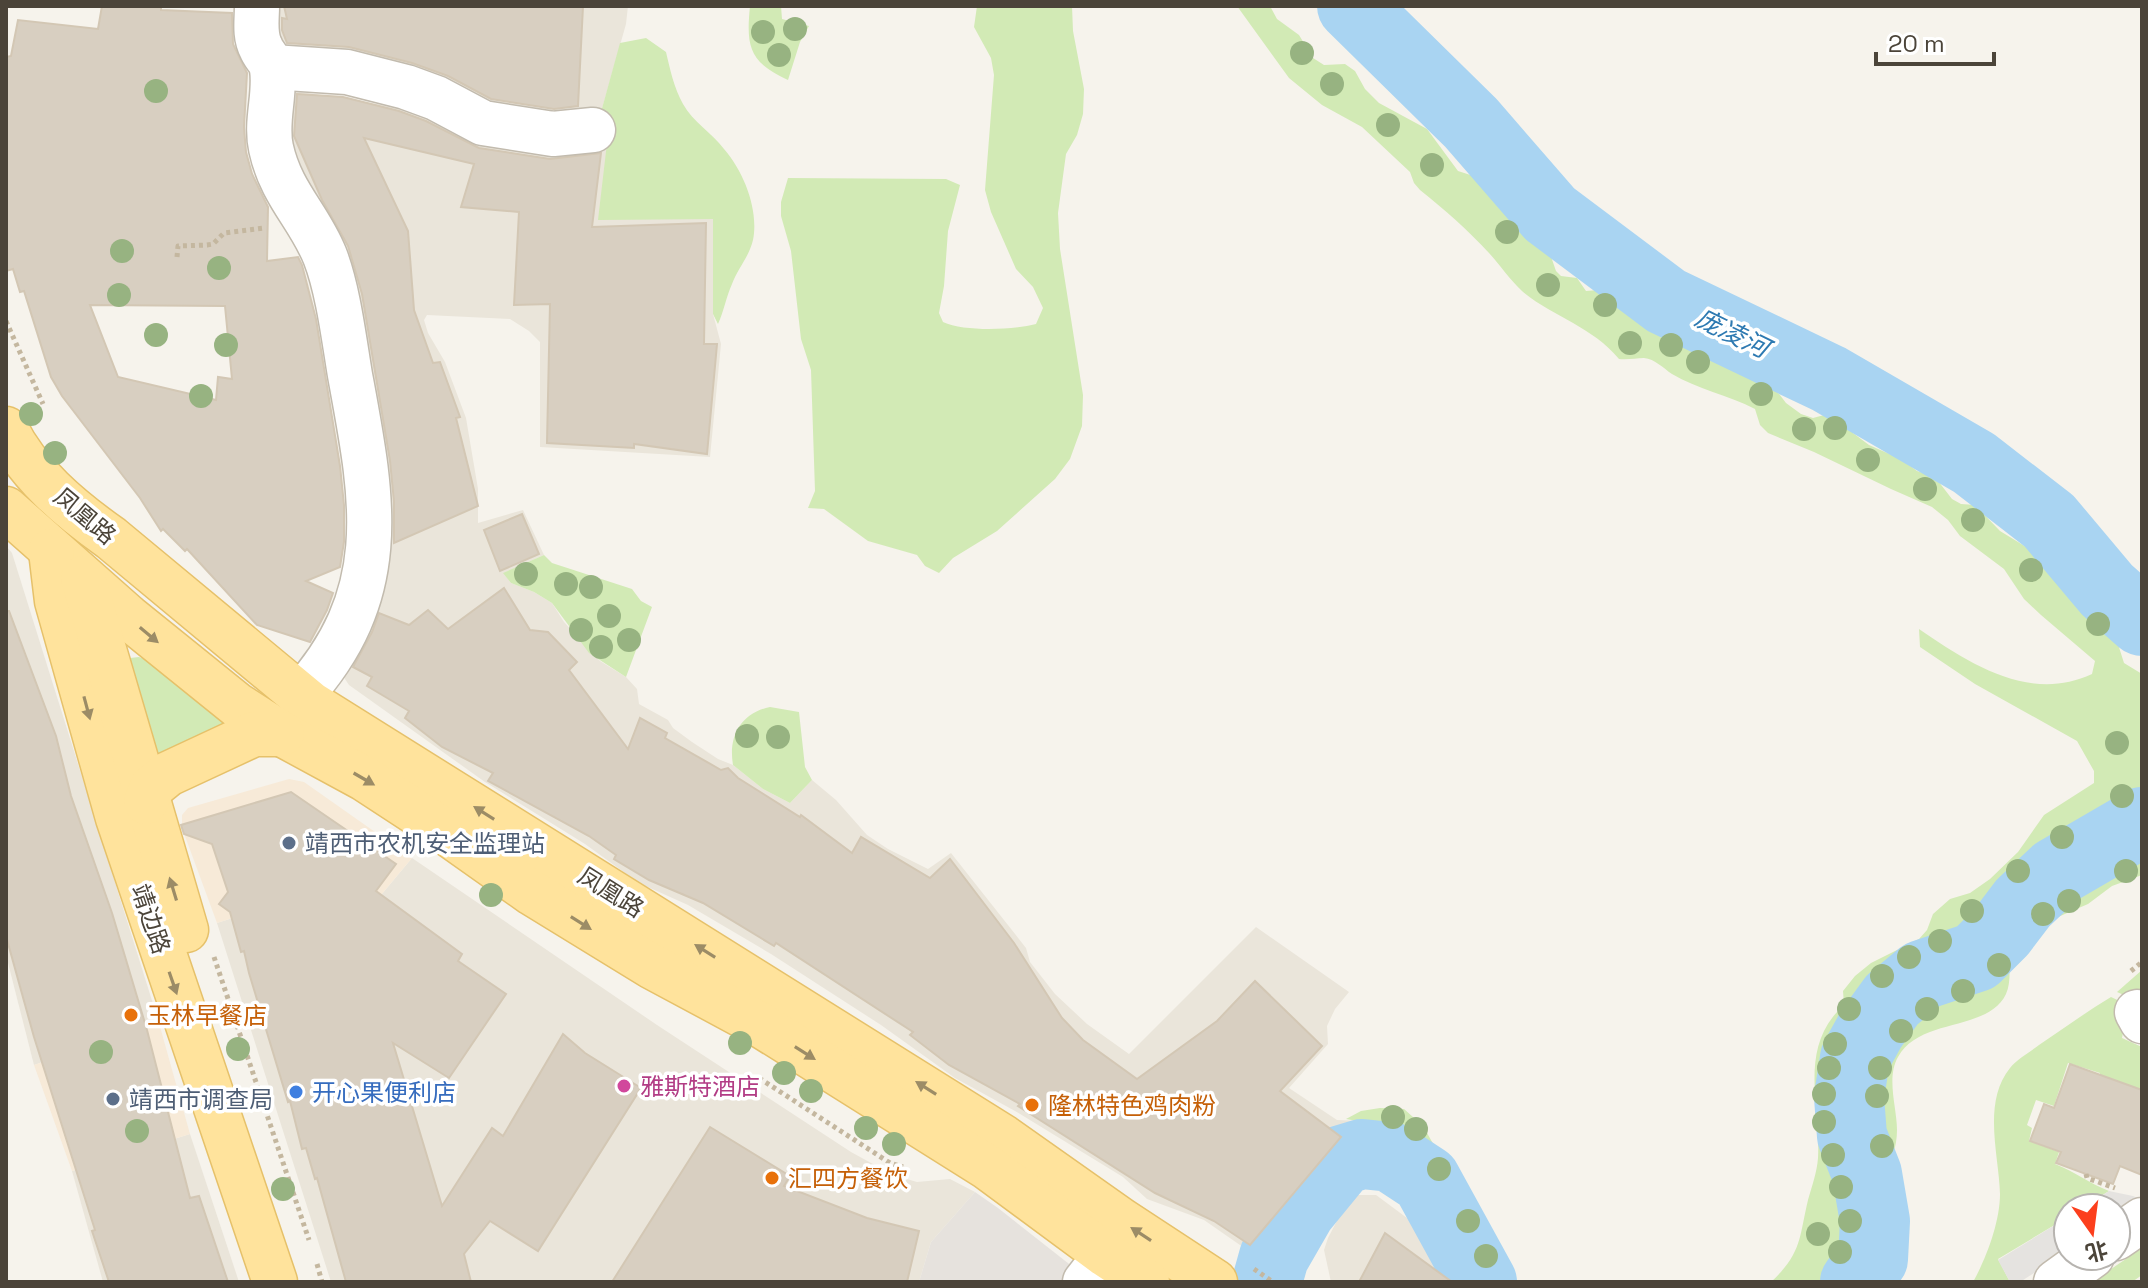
<svg xmlns="http://www.w3.org/2000/svg" width="2148" height="1288" viewBox="0 0 2148 1288" font-family="'Space Grotesk','Noto Sans SC',sans-serif">
<rect width="100%" height="100%" fill="#f6f3ec"/>
<g fill="#eae5da">
<polygon points="279,6 628,6 626,24 598,123 579,123 281,53 271,12 277,11"/>
<polygon points="282,89 599,139 714,218 713,314 721,344 710,457 540,447 540,342 529,331 510,319 427,315 424,320 428,333 445,362 466,418 478,489 478,523 523,510 544,555 504,573 511,583 534,592 552,603 564,622 600,661 626,677 637,689 639,704 668,720 673,728 692,742 718,759 733,765 763,789 790,803 812,780 836,800 867,835 888,849 928,869 951,853 1026,948 1030,962 1055,994 1087,1024 1129,1054 1256,927 1349,992 1335,1009 1327,1026 1328,1044 1289,1088 1337,1120 1363,1121 1371,1125 1354,1126 1250,1252 1204,1220 1147,1199 1123,1177 1015,1111 955,1078 881,1025 771,954 688,905 639,883 585,844 485,782 349,685 339,670 380,579 290,176"/>
<polygon points="6,546 12,553 159,1023 34,1065 6,955"/>
<polygon points="412,858 657,1025 851,1152 893,1175 917,1182 950,1179 975,1192 931,1242 919,1282 331,1282 217,923 323,889 376,901"/>
<polygon points="190,1134 239,1282 103,1282 72,1171"/>
<polygon points="1358,1195 1376,1195 1438,1241 1460,1282 1331,1282 1324,1250 1328,1238 1341,1213"/>
</g>
<g fill="#f7ead8">
<polygon points="289,779 304,782 412,858 376,901 323,889 217,923 182,828 182,815 188,808"/>
<polygon points="159,1023 190,1134 72,1171 34,1065"/>
</g>
<polygon fill="#e6e2dd" points="975,1192 998,1208 1092,1282 919,1282 931,1242"/>
<g fill="#d2eab5">
<path d="M750,6H781L782,19L809,26L800,42L788,80C749,62 746,47 750,6Z"/>
<path d="M977,6H1072L1073,31L1084,89L1083,114L1077,135L1066,154L1058,213L1060,249L1083,395L1082,426L1070,459L1055,479L997,531L953,558L939,573L925,566L917,555L868,541L824,509L808,508L815,491L811,370L801,339L791,251L781,216V202L788,178L946,179L960,185L948,231L944,286L939,313L943,322C965,332 1013,330 1036,324L1043,308L1033,287L1016,269L991,212L985,190L994,75L991,58L974,27Z"/>
<path d="M1237,6H1270L1277,19L1299,35L1313,58L1324,65L1345,64L1355,71L1365,89L1379,103L1427,129L1458,171L1492,182L1503,189L1505,199L1525,216L1533,240L1548,248L1556,271L1561,276L1577,278L1586,291L1611,289C1633,306 1630,336 1670,329L1708,352L1757,371L1770,382L1786,403L1801,414L1813,418L1828,414L1839,415L1847,422L1853,433L1869,445L1901,459L1917,471L1935,477L1952,499L1961,504L1975,505L2000,531L2041,556L2055,568L2063,585L2078,598L2093,600L2108,608L2117,625V641L2124,663L2142,674V802L2088,832L2042,862L1984,925L1962,941L1929,958L1876,991L1862,1010L1841,1054L1836,1077L1835,1103L1836,1134L1853,1178L1862,1244L1851,1266L1835,1282H1771C1802,1253 1799,1238 1808,1200C1812,1186 1817,1172 1818,1158C1821,1105 1797,1047 1844,1005L1843,991L1855,976L1871,963L1919,939L1927,930L1933,914L1950,899L1970,893L1990,879L2018,852L2044,815L2094,783V771L2077,741L1975,684L1920,647L1919,629C1970,664 2030,703 2092,674L2095,661L2041,615L2024,599L2004,569L1960,536L1948,520L1932,507L1891,489L1814,452L1768,433L1760,425L1755,409C1728,395 1697,389 1672,374C1663,368 1655,359 1644,358C1636,358 1628,360 1619,359C1592,326 1553,317 1522,291C1510,280 1500,265 1489,253C1468,230 1444,209 1420,190L1414,183L1410,172L1362,127L1322,105L1289,78Z"/>
<path d="M646,38L666,52C670,69 674,88 683,104C693,122 712,133 724,149C744,172 759,210 753,240C749,257 738,268 732,284C726,297 724,311 718,324L713,314V219L598,220L607,143L598,123L620,43Z"/>
<polygon points="544,555 552,563 632,589 641,601 652,607 626,677 589,653 552,603 534,592 511,583 503,573"/>
<polygon points="139,657 152,662 231,727 156,757 129,668 130,658"/>
<path d="M770,707L799,712L805,767L812,780L790,803L763,789L733,765C728,736 741,713 770,707Z"/>
<path d="M2142,854V875L2112,886L2088,904L2019,934C2017,940 2013,946 2011,951C2008,964 2012,981 2006,994C1988,1032 1920,1017 1898,1057C1886,1078 1897,1108 1897,1130C1897,1148 1891,1161 1883,1176C1857,1122 1849,1077 1891,1030C1903,1016 1916,1003 1932,994C1947,984 1966,979 1980,968C1999,954 2011,931 2030,916C2064,889 2106,876 2142,854Z"/>
<polygon points="2142,970 2142,1003 2117,992"/>
<path d="M2111,997L2128,1005L2122,1038L2142,1047V1086L2138,1094L2099,1079L2100,1073L2068,1063L2054,1106L2036,1100L2027,1125L2032,1128L2029,1141L2059,1152L2055,1164C2076,1172 2088,1183 2109,1191L2082,1208H2068V1217L1998,1259L2010,1282H1973C1986,1259 2000,1222 2000,1194C1999,1155 1982,1103 2010,1068C2017,1059 2030,1052 2039,1045C2063,1029 2086,1012 2111,997Z"/>
<path d="M1380,1108L1404,1109L1423,1126L1512,1282H1494C1476,1252 1423,1136 1399,1125C1389,1120 1380,1126 1369,1124C1361,1122 1354,1120 1346,1119L1361,1111Z"/>
<polygon points="2142,1248 2142,1275 2132,1282 2092,1282"/>
</g>
<g fill="#e5e3e0">
<polygon points="2109,1191 2133,1196 2140,1199 2116,1220 2116,1208 2082,1208"/>
<polygon points="2068,1217 2068,1251 2020,1282 2010,1282 1998,1260"/>
</g>
<g fill="none" stroke-linecap="round" stroke-linejoin="round">
<g stroke="#a9d4f2" stroke-width="70">
<polyline points="1352,6 1471,123 1550,214 1666,301 1829,379 1974,463 2049,521 2107,590 2142,621"/>
<polyline points="1267,1282 1274,1257 1301,1210 1342,1160 1362,1154 1391,1157 1426,1180 1482,1282"/>
<polyline points="1855,1282 1873,1259 1875,1221 1867,1174 1852,1136 1849,1097 1855,1058 1871,1029 1892,1000 1922,975 1976,957 2001,932 2023,903 2056,872 2142,822"/>
</g>
</g>
<g fill="#d8cfc1" stroke="#d3c7b4" stroke-width="2" fill-rule="evenodd">
<path d="M102,6H161V10L232,13L233,44L247,73L244,127L246,152L252,174L268,207L267,261L298,257L302,265L316,319L340,466L344,505V542L340,567L306,581L333,593L327,610L310,642L257,625L187,549L185,551L163,529L161,531L140,498L62,396L51,377L24,291L20,292L13,269L6,271V57L11,56L18,20L98,29ZM90,305L225,306L232,379L218,377L216,400L118,377Z"/>
<polygon points="284,6 583,6 578,106 554,109 491,99 448,76 412,63 349,47 287,43 282,30 282,18 287,19"/>
<polygon points="297,94 343,97 399,111 426,121 479,148 550,159 601,153 592,227 706,223 704,344 717,344 707,454 634,444 634,448 547,443 550,304 514,305 519,212 461,207 474,164 364,138 408,231 414,310 433,363 440,362 460,417 456,418 478,506 394,543 394,502 390,461 362,294 348,246 322,200 294,136"/>
<polygon points="522,514 539,554 500,571 484,530"/>
<polygon points="504,588 530,630 548,632 577,662 569,670 628,749 640,718 667,733 665,738 721,770 728,768 738,778 800,817 801,815 852,853 861,837 930,878 950,859 1014,943 1062,1018 1083,1040 1137,1079 1217,1021 1255,981 1322,1046 1280,1091 1341,1137 1250,1245 1214,1221 1155,1193 1018,1106 1020,1104 949,1065 910,1035 913,1032 776,943 774,946 703,903 649,880 614,859 616,855 589,836 488,781 493,773 442,747 405,718 409,711 367,686 372,677 353,667 372,632 379,613 409,625 428,610 448,629"/>
<polygon points="6,611 9,611 56,736 71,796 112,913 147,1030 190,1198 199,1196 228,1282 109,1282 92,1231 95,1230 34,1037 6,936"/>
<polygon points="291,792 396,864 376,891 462,954 458,961 506,994 449,1078 393,1043 442,1206 492,1128 503,1136 563,1034 585,1053 641,1088 538,1251 490,1221 464,1254 471,1282 346,1282 317,1178 315,1179 306,1148 302,1149 290,1101 288,1102 249,973 244,951 241,952 230,912 219,904 228,892 212,844 184,834 181,825"/>
<polygon points="2070,1064 2142,1090 2142,1175 2120,1166 2113,1184 2056,1163 2061,1152 2030,1141 2044,1104 2054,1108"/>
<polygon points="710,1127 790,1176 784,1186 867,1218 919,1231 907,1282 612,1282"/>
<polygon points="1385,1233 1452,1282 1359,1282"/>
</g>
<g fill="none" stroke-linecap="round" stroke-linejoin="round">
<g stroke="#c2bbae" stroke-width="47">
<g id="minor">
<path d="M257,6C257,20 254,35 261,48C264,56 271,60 272,69C276,95 265,121 271,148C281,194 309,216 325,256C338,289 344,339 350,375C373,499 393,594 300,696"/>
<polyline points="272,67 347,72 406,87 436,98 483,123 553,134 593,130"/>
<polyline points="2137,1012 2142,1021"/>
<polyline points="2116,1238 2142,1220"/>
<polyline points="1085,1282 1106,1255"/>
<polyline points="2056,1282 2092,1256"/>
</g>
</g>
<g stroke="#e6c16a" stroke-width="47">
<g id="major">
<path d="M6,429C28,474 70,509 111,538L311,704L1003,1137L1122,1221L1215,1282"/>
<polyline points="6,509 128,617 237,705 282,734 365,779 443,830 532,893 651,966 759,1024 987,1167 1106,1255 1147,1282"/>
<polyline points="51,551 57,601 118,818 275,1282"/>
<polyline points="83,578 186,930"/>
<polyline points="146,802 152,787 168,774 254,734 282,734"/>
</g>
</g>
<g stroke="#c4b79f" stroke-width="5" stroke-dasharray="4 4" stroke-linecap="butt">
<polyline points="177,257 178,246 207,245 213,244 224,233 264,228"/>
<polyline points="6,321 43,404"/>
<polyline points="214,957 309,1240"/>
<polyline points="2131,971 2142,962"/>
<polyline points="759,1078 890,1163 903,1167"/>
<polyline points="2086,1174 2087,1178 2115,1188"/>
<polyline points="317,1264 322,1282"/>
<polyline points="1254,1269 1273,1282"/>
</g>
<use href="#minor" stroke="#fff" stroke-width="44"/>
<use href="#major" stroke="#ffe39c" stroke-width="44"/>
</g>
<g fill="#97b381">
<circle cx="795" cy="29" r="12"/>
<circle cx="763" cy="32" r="12"/>
<circle cx="1302" cy="53" r="12"/>
<circle cx="779" cy="55" r="12"/>
<circle cx="1332" cy="84" r="12"/>
<circle cx="156" cy="91" r="12"/>
<circle cx="1388" cy="125" r="12"/>
<circle cx="1432" cy="165" r="12"/>
<circle cx="1507" cy="232" r="12"/>
<circle cx="122" cy="251" r="12"/>
<circle cx="219" cy="268" r="12"/>
<circle cx="1548" cy="285" r="12"/>
<circle cx="119" cy="295" r="12"/>
<circle cx="1605" cy="305" r="12"/>
<circle cx="156" cy="335" r="12"/>
<circle cx="1630" cy="343" r="12"/>
<circle cx="226" cy="345" r="12"/>
<circle cx="1671" cy="345" r="12"/>
<circle cx="1698" cy="362" r="12"/>
<circle cx="1761" cy="394" r="12"/>
<circle cx="201" cy="396" r="12"/>
<circle cx="31" cy="414" r="12"/>
<circle cx="1835" cy="428" r="12"/>
<circle cx="1804" cy="429" r="12"/>
<circle cx="55" cy="453" r="12"/>
<circle cx="1868" cy="460" r="12"/>
<circle cx="1925" cy="489" r="12"/>
<circle cx="1973" cy="520" r="12"/>
<circle cx="2031" cy="570" r="12"/>
<circle cx="526" cy="574" r="12"/>
<circle cx="566" cy="584" r="12"/>
<circle cx="591" cy="587" r="12"/>
<circle cx="609" cy="616" r="12"/>
<circle cx="2098" cy="624" r="12"/>
<circle cx="581" cy="630" r="12"/>
<circle cx="629" cy="640" r="12"/>
<circle cx="601" cy="647" r="12"/>
<circle cx="747" cy="736" r="12"/>
<circle cx="778" cy="737" r="12"/>
<circle cx="2117" cy="743" r="12"/>
<circle cx="2122" cy="796" r="12"/>
<circle cx="2062" cy="837" r="12"/>
<circle cx="2018" cy="871" r="12"/>
<circle cx="2126" cy="871" r="12"/>
<circle cx="491" cy="895" r="12"/>
<circle cx="2069" cy="901" r="12"/>
<circle cx="1972" cy="911" r="12"/>
<circle cx="2043" cy="914" r="12"/>
<circle cx="1940" cy="941" r="12"/>
<circle cx="1909" cy="957" r="12"/>
<circle cx="1999" cy="965" r="12"/>
<circle cx="1882" cy="976" r="12"/>
<circle cx="1963" cy="991" r="12"/>
<circle cx="1849" cy="1009" r="12"/>
<circle cx="1927" cy="1009" r="12"/>
<circle cx="1901" cy="1031" r="12"/>
<circle cx="740" cy="1043" r="12"/>
<circle cx="1835" cy="1044" r="12"/>
<circle cx="238" cy="1049" r="12"/>
<circle cx="101" cy="1052" r="12"/>
<circle cx="1829" cy="1068" r="12"/>
<circle cx="1880" cy="1068" r="12"/>
<circle cx="784" cy="1073" r="12"/>
<circle cx="811" cy="1091" r="12"/>
<circle cx="1824" cy="1094" r="12"/>
<circle cx="1877" cy="1096" r="12"/>
<circle cx="1393" cy="1117" r="12"/>
<circle cx="1824" cy="1122" r="12"/>
<circle cx="866" cy="1128" r="12"/>
<circle cx="1416" cy="1129" r="12"/>
<circle cx="137" cy="1131" r="12"/>
<circle cx="894" cy="1144" r="12"/>
<circle cx="1882" cy="1146" r="12"/>
<circle cx="1833" cy="1155" r="12"/>
<circle cx="1439" cy="1169" r="12"/>
<circle cx="1841" cy="1187" r="12"/>
<circle cx="283" cy="1189" r="12"/>
<circle cx="1468" cy="1221" r="12"/>
<circle cx="1850" cy="1221" r="12"/>
<circle cx="1818" cy="1234" r="12"/>
<circle cx="1840" cy="1252" r="12"/>
<circle cx="1486" cy="1256" r="12"/>
</g>
<defs><path id="oneway-solid" d="M-6-.8H1V-3.2L6.5 0L1 3.2V.8H-6Z" transform="scale(2)"/></defs>
<g fill="#9c8c66">
<use href="#oneway-solid" transform="translate(149 635) rotate(40)"/>
<use href="#oneway-solid" transform="translate(87 708) rotate(75)"/>
<use href="#oneway-solid" transform="translate(364 779) rotate(30)"/>
<use href="#oneway-solid" transform="translate(484 813) rotate(-148)"/>
<use href="#oneway-solid" transform="translate(173 889) rotate(-107)"/>
<use href="#oneway-solid" transform="translate(581 923) rotate(32)"/>
<use href="#oneway-solid" transform="translate(705 951) rotate(-148)"/>
<use href="#oneway-solid" transform="translate(173 983) rotate(71)"/>
<use href="#oneway-solid" transform="translate(805 1053) rotate(32)"/>
<use href="#oneway-solid" transform="translate(926 1088) rotate(-148)"/>
<use href="#oneway-solid" transform="translate(1141 1234) rotate(-147)"/>
</g>
<g fill="#5c6f8a" stroke="#fff" stroke-width="3">
<circle cx="289" cy="843" r="8"/>
<circle cx="113" cy="1099" r="8"/>
</g>
<g fill="#e8710a" stroke="#fff" stroke-width="3">
<circle cx="131" cy="1015" r="8"/>
<circle cx="1032" cy="1105" r="8"/>
<circle cx="772" cy="1178" r="8"/>
</g>
<circle fill="#d1479c" stroke="#fff" stroke-width="3" cx="624" cy="1086" r="8"/>
<circle fill="#3f7fe0" stroke="#fff" stroke-width="3" cx="296" cy="1092" r="8"/>
<g text-anchor="middle" dominant-baseline="central" stroke-width="7" stroke-linejoin="round" paint-order="stroke">
<g font-size="24" fill="#4b4439" stroke="#fff">
<text transform="translate(85 516) rotate(40)">凤凰路</text>
<text transform="translate(611 892) rotate(32)">凤凰路</text>
<text transform="translate(151 919) rotate(71)">靖边路</text>
</g>
<g font-size="24" fill="#4e5e75" stroke="#fff" text-anchor="start">
<text x="305" y="843">靖西市农机安全监理站</text>
<text x="129" y="1099">靖西市调查局</text>
</g>
<g font-size="24" fill="#c56008" stroke="#fff" text-anchor="start">
<text x="147" y="1015">玉林早餐店</text>
<text x="1048" y="1105">隆林特色鸡肉粉</text>
<text x="788" y="1178">汇四方餐饮</text>
</g>
<g font-size="24" fill="#b23c85" stroke="#fff" text-anchor="start">
<text x="640" y="1086">雅斯特酒店</text>
</g>
<g font-size="24" fill="#366cbe" stroke="#fff" text-anchor="start">
<text x="312" y="1092">开心果便利店</text>
</g>
<g font-size="26" font-style="italic" fill="#2e7ab2" stroke="#fff">
<text transform="translate(1732 333) rotate(26)">庞凌河</text>
</g>
</g>
<rect width="2148" height="1288" fill="none" stroke="#4b4439" stroke-width="16"/>
<g transform="translate(2092 1232) rotate(166)"><circle r="38" fill="#ffffff" stroke="#b7b4b0" stroke-width="2"/>
<path d="M0-6L14 30L0 20L-14 30Z" fill="#fc3f1d"/>
<text y="-12" font-size="22" font-weight="bold" text-anchor="middle" fill="#4b4439">北</text>
</g>
<path d="M1876 52v12h118v-12" fill="none" stroke="#4b4439" stroke-width="4"/>
<text x="1888" y="52" font-size="24" fill="#4b4439" stroke="#ffffff" stroke-width="6" paint-order="stroke">20 m</text>
</svg>
